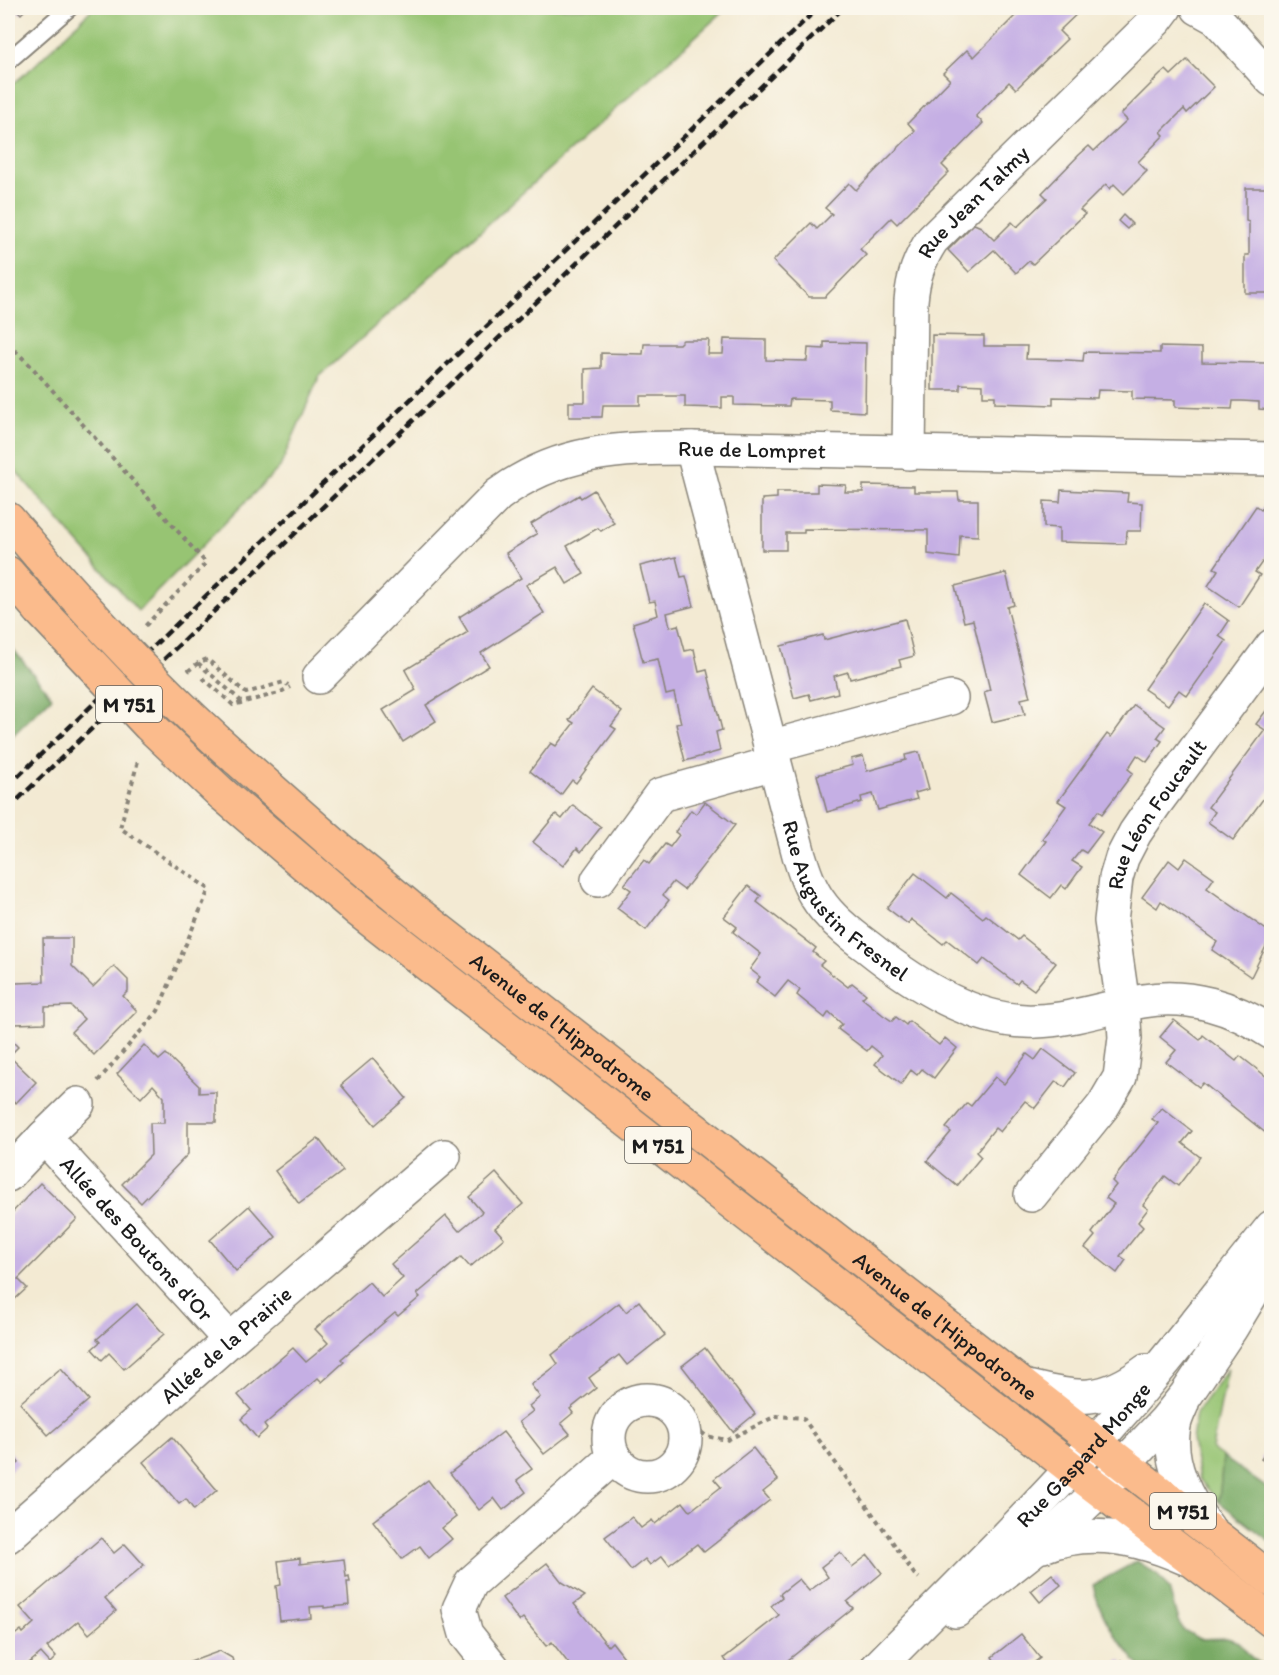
<svg xmlns="http://www.w3.org/2000/svg" width="1279" height="1675" viewBox="0 0 1279 1675" font-family="Itim,sans-serif">
<rect width="100%" height="100%" fill="#fbf7ec"/>
<filter id="ink" filterUnits="userSpaceOnUse"><feTurbulence type="fractalNoise" baseFrequency=".0167" numOctaves="2"/><feDisplacementMap in="SourceGraphic" scale="12" xChannelSelector="R" yChannelSelector="G"/><feConvolveMatrix kernelMatrix="1 2 1 2 8 2 1 2 1" color-interpolation-filters="sRGB"/></filter>
<filter id="wash" filterUnits="userSpaceOnUse"><feTurbulence type="fractalNoise" baseFrequency=".008" numOctaves="4" result="noise"/><feDisplacementMap in="SourceGraphic" scale="24" xChannelSelector="R" yChannelSelector="G"/><feGaussianBlur stdDeviation="1.35" result="paint"/><feColorMatrix in="noise" values="0 0 0 0 0 0 0 0 0 0 0 0 0 0 0 0 0 1.4 0 .05"/><feComposite in="paint" operator="in"/></filter>
<g filter="url(#wash)">
<rect width="100%" height="100%" fill="#f3ead3"/>
<g fill="#97c473" stroke="#5a7048" stroke-width="1.5">
<polygon points="93,8 727,8 319,377 280,467 138,611 8,462 8,88 33,67"/>
<polygon points="1228,1368 1212,1449 1223,1457 1219,1502 1199,1479 1192,1440 1196,1413"/>
</g>
<g fill="#79aa65" stroke="#4a6340" stroke-width="1.5">
<polygon points="8,643 52,697 8,740"/>
<polygon points="1223,1457 1271,1491 1271,1542 1219,1502"/>
<path d="M1137,1561L1157,1574L1169,1589L1178,1621L1184,1630L1199,1639L1227,1638L1239,1642L1250,1656L1265,1667H1140C1118,1640 1101,1621 1093,1585Z"/>
</g>
<g id="blocks">
<g fill="#c5afe4">
<polygon points="15,8 27,8 21,14"/>
<polygon points="1023,8 1083,8 1059,31 1067,39 1016,89 1009,82 976,116 983,123 942,165 949,172 897,224 891,218 860,249 866,255 825,297 809,297 773,261 811,223 817,229 832,214 825,208 849,183 856,190 915,131 908,123 950,80 943,73 967,50 974,57"/>
<polygon points="1187,60 1214,87 1187,113 1184,109 1161,132 1164,135 1138,162 1147,171 1124,194 1114,184 1110,189 1106,184 1080,210 1085,214 1033,264 1029,261 1016,273 994,250 969,272 948,250 974,224 981,227 994,240 1012,222 1017,227 1047,198 1042,193 1079,155 1089,146 1094,151 1127,120 1121,114 1160,75 1166,70 1171,75"/>
<polygon points="1246,188 1272,188 1272,293 1245,293 1245,255 1249,255 1249,222 1246,221"/>
<polygon points="1123,215 1132,224 1127,229 1118,221"/>
<polygon points="932,335 984,336 984,346 1027,346 1026,359 1067,360 1083,361 1084,352 1160,353 1160,347 1202,348 1202,362 1266,363 1266,341 1272,342 1272,410 1259,409 1259,402 1242,401 1233,401 1232,409 1175,407 1175,400 1132,399 1132,391 1098,390 1097,398 1053,397 1053,405 1026,404 995,403 995,396 983,396 983,385 960,384 960,390 932,390"/>
<polygon points="724,339 766,340 766,360 807,361 808,348 824,349 824,342 866,343 865,412 830,410 830,400 790,399 789,406 782,406 734,405 734,397 722,397 722,408 685,407 685,396 640,396 640,405 603,405 602,417 569,417 569,402 585,402 585,369 601,368 601,353 643,354 644,344 679,344 683,340 709,340 708,354 723,354"/>
<polygon points="817,484 846,485 845,492 863,492 863,485 914,486 914,492 958,492 959,500 978,500 978,536 960,535 959,558 928,554 928,530 804,529 804,533 786,533 786,550 762,550 762,499 777,498 777,492 817,492"/>
<polygon points="594,490 614,523 601,531 598,528 567,546 584,574 567,584 557,567 526,585 544,613 481,653 489,666 426,705 436,721 403,742 383,710 416,690 405,670 468,632 459,617 521,578 506,553 537,534 531,524 579,495 581,498"/>
<polygon points="1061,490 1128,493 1127,502 1142,503 1141,531 1127,531 1126,544 1059,542 1059,528 1044,527 1044,501 1060,502"/>
<polygon points="1272,494 1272,548 1255,572 1260,575 1239,607 1208,586 1218,570 1214,568 1256,506 1261,510"/>
<polygon points="676,557 681,577 686,576 694,606 667,613 670,627 678,625 685,651 694,649 699,672 707,670 722,730 716,732 720,751 685,761 676,724 681,723 674,693 666,695 658,659 643,662 633,623 658,615 655,601 649,602 640,566"/>
<polygon points="1006,573 1014,605 1007,607 1030,697 1021,699 1025,714 992,722 984,692 990,690 973,620 964,622 955,586"/>
<polygon points="1204,603 1229,621 1219,636 1226,641 1187,696 1179,690 1168,705 1144,689"/>
<polygon points="905,619 914,656 899,660 901,666 850,679 848,672 834,676 838,693 811,700 809,694 794,698 781,646 823,635 824,640"/>
<polygon points="592,689 622,712 611,726 616,729 607,741 576,783 572,780 561,795 530,771 551,743 556,746 574,723 569,720"/>
<polygon points="1272,703 1272,787 1233,840 1208,822 1215,812 1208,807 1265,730 1256,724"/>
<polygon points="1134,705 1165,727 1157,738 1162,741 1147,762 1137,755 1128,769 1133,773 1102,814 1098,811 1089,823 1102,832 1086,853 1081,850 1072,861 1082,867 1066,889 1061,885 1051,898 1021,875 1046,841 1042,839 1066,806 1058,801 1107,734 1111,737"/>
<polygon points="919,752 929,789 915,793 917,799 878,810 873,794 861,797 862,802 827,812 817,775 853,765 851,759 863,756 867,771 906,760 905,755"/>
<polygon points="705,802 735,825 684,890 673,882 663,895 669,900 646,930 617,908 631,890 624,885 644,860 649,864 665,844 670,847 679,835 675,832 691,810 696,814"/>
<polygon points="573,805 601,827 581,852 577,848 563,866 533,842 556,814 562,819"/>
<polygon points="1186,858 1214,878 1207,888 1272,934 1251,977 1212,950 1217,942 1161,901 1157,908 1142,897 1169,860 1179,868"/>
<polygon points="915,873 947,898 951,893 983,918 986,915 1018,940 1022,936 1056,963 1034,990 1020,980 1017,984 984,959 979,965 947,940 943,944 911,919 908,924 887,908"/>
<polygon points="748,886 761,896 757,902 816,948 813,952 824,961 820,965 848,987 852,983 866,994 862,998 883,1015 892,1021 896,1017 906,1025 909,1021 939,1045 945,1038 957,1048 934,1078 922,1069 917,1075 911,1070 901,1084 875,1064 882,1055 871,1046 867,1051 838,1029 842,1024 829,1012 825,1018 797,995 800,990 788,981 775,997 756,982 760,977 750,969 761,954 733,932 737,927 724,917"/>
<polygon points="43,938 72,938 72,966 93,987 114,966 128,980 128,991 123,996 137,1011 94,1055 71,1032 84,1019 71,1006 45,1007 45,1023 15,1024 8,1032 8,992 16,983 44,982"/>
<polygon points="1174,1020 1200,1040 1203,1035 1236,1061 1240,1056 1272,1081 1272,1129 1267,1134 1203,1083 1199,1087 1166,1062 1176,1050 1160,1037"/>
<polygon points="8,1037 18,1047 9,1056 36,1082 16,1103 8,1096"/>
<polygon points="144,1045 159,1060 166,1054 199,1086 199,1093 216,1092 216,1122 188,1122 188,1154 141,1203 122,1184 151,1155 150,1123 164,1123 164,1097 153,1085 141,1098 117,1074"/>
<polygon points="1043,1049 1075,1073 1065,1087 1056,1081 1035,1108 1025,1101 1000,1132 995,1128 976,1152 981,1157 957,1186 927,1161 951,1132 946,1128 967,1103 971,1106 995,1077 1004,1084 1027,1054 1035,1060"/>
<polygon points="373,1058 406,1098 375,1125 341,1085"/>
<polygon points="1162,1108 1192,1131 1182,1143 1200,1157 1178,1186 1165,1176 1143,1205 1148,1209 1138,1222 1143,1227 1120,1256 1126,1260 1117,1273 1085,1248 1095,1236 1092,1233 1114,1204 1106,1198 1116,1185 1112,1181 1158,1123 1152,1119"/>
<polygon points="318,1138 343,1171 299,1204 275,1171"/>
<polygon points="496,1173 523,1204 495,1228 504,1238 470,1267 461,1257 417,1294 420,1297 398,1316 395,1313 341,1359 344,1362 322,1382 318,1378 264,1425 267,1429 257,1438 241,1419 251,1410 238,1395 293,1348 306,1362 317,1353 328,1343 315,1329 369,1282 382,1297 403,1278 391,1264 446,1216 459,1231 482,1212 469,1197"/>
<polygon points="40,1183 77,1219 18,1279 27,1288 14,1300 8,1294 8,1217"/>
<polygon points="249,1206 276,1237 236,1271 210,1240"/>
<polygon points="639,1301 665,1335 627,1365 619,1355 589,1378 596,1388 570,1409 573,1413 561,1423 570,1434 544,1454 519,1422 533,1411 529,1406 540,1397 531,1385 558,1364 552,1355 580,1333 619,1303 626,1312"/>
<polygon points="137,1304 164,1334 124,1369 109,1353 102,1360 92,1349 100,1342 97,1339"/>
<polygon points="705,1348 755,1414 733,1432 682,1366"/>
<polygon points="61,1368 89,1400 48,1435 20,1403"/>
<polygon points="503,1432 532,1469 517,1480 526,1492 503,1510 494,1498 479,1510 450,1473"/>
<polygon points="172,1437 217,1490 194,1510 186,1499 179,1504 143,1462"/>
<polygon points="1272,1444 1272,1467 1261,1459"/>
<polygon points="753,1448 778,1480 763,1492 770,1500 704,1552 697,1544 669,1565 662,1556 650,1565 645,1559 631,1570 605,1537 632,1517 641,1528 652,1520 655,1524 683,1502 690,1511 721,1487 714,1479"/>
<polygon points="8,1449 19,1463 8,1472"/>
<polygon points="428,1480 456,1517 442,1528 452,1539 429,1558 420,1546 402,1559 373,1521"/>
<polygon points="101,1538 114,1553 125,1544 144,1565 105,1598 116,1611 89,1634 78,1621 47,1647 56,1657 50,1663 41,1653 23,1668 8,1668 8,1637 9,1639 21,1630 23,1633 34,1623 20,1607"/>
<polygon points="840,1552 852,1567 868,1555 882,1573 847,1602 853,1608 778,1668 731,1668 724,1658 779,1615 771,1606 782,1597 780,1594 799,1579 809,1591 828,1577 821,1567"/>
<polygon points="300,1558 300,1564 344,1559 346,1577 349,1576 350,1582 347,1582 349,1605 324,1608 324,1606 310,1607 311,1618 280,1621 276,1586 281,1585 278,1561"/>
<polygon points="547,1563 562,1582 585,1596 574,1604 608,1646 612,1642 631,1666 572,1668 552,1642 546,1646 523,1618 519,1621 502,1598"/>
<polygon points="1052,1574 1061,1585 1040,1602 1031,1591"/>
<polygon points="1021,1634 1040,1658 1027,1668 986,1668 994,1660 992,1657"/>
<polygon points="220,1651 232,1658 235,1668 174,1668"/>
<polygon points="1121,1660 1126,1668 1111,1668"/>
</g>
</g>
</g>
<g filter="url(#ink)">
<use href="#blocks" fill-opacity="0" stroke="#888378" stroke-width="1.5"/>
<g fill="none" stroke-linecap="round" stroke-linejoin="round">
<g stroke="#888378" stroke-width="20">
<polyline id="lane" points="8,61 69,8"/>
</g>
<g stroke="#888378" stroke-width="36">
<g id="street">
<polyline points="1198,8 1216,18 1272,80"/>
<path id="s1" d="M692,448L799,855C804,871 809,887 819,901C831,919 850,934 868,947C913,983 975,1024 1036,1021C1072,1020 1107,1007 1143,1001C1188,993 1234,1007 1272,1033"/>
<path id="s2" d="M909,453L911,301C913,277 919,260 932,240L1156,20L1165,8"/>
<path id="s3" d="M319,677L498,495C558,450 620,448 692,448L1272,459"/>
<polyline points="770,747 951,698"/>
<polyline points="598,880 660,795 774,763"/>
<polyline points="44,1137 78,1104"/>
<path id="s4" d="M8,1175L44,1137L230,1340"/>
<path id="s5" d="M1031,1195L1103,1106L1120,1077L1125,1038L1123,1005L1111,921L1116,878L1122,858L1135,833L1155,804L1272,646"/>
<path d="M1023,1386C1075,1398 1100,1406 1146,1371"/>
<circle cx="647" cy="1438" r="38"/>
<path d="M1182,1404C1179,1411 1175,1419 1174,1426C1167,1462 1187,1501 1208,1528"/>
<path id="s6" d="M8,1536L230,1340L444,1156"/>
<path d="M1043,1546C1090,1527 1140,1538 1185,1558"/>
<polyline points="956,1611 1057,1531 1100,1490 1165,1421 1186,1395 1231,1328 1272,1260"/>
<polyline points="493,1668 466,1634 459,1609 471,1583 614,1457"/>
<path id="s7" d="M877,1668C958,1586 1041,1505 1117,1418C1171,1357 1220,1291 1272,1227"/>
</g>
</g>
<g stroke="#888378" stroke-width="36">
<g id="primary">
<polyline points="8,519 62,582"/>
<polyline points="8,573 40,610"/>
<path id="s8" d="M236,758L339,849L408,906L1272,1580"/>
<polyline points="221,793 358,910 1071,1468 1272,1621"/>
</g>
</g>
<g stroke="#888378" stroke-width="4" stroke-dasharray="4.5 4.5" stroke-linecap="butt">
<polyline points="8,344 30,365 206,563 145,626"/>
<polyline points="198,663 240,700 236,703"/>
<polyline points="188,671 198,663 207,659 246,693 284,682 288,685"/>
<polyline points="203,678 233,705 279,693 290,687"/>
<polyline points="98,1081 158,1011 209,889 120,828 138,761 137,760"/>
<polyline points="674,1409 706,1436 727,1440 776,1416 803,1418 890,1538 914,1574 919,1578"/>
</g>
<use href="#lane" stroke="#fff" stroke-width="16"/>
<use href="#street" stroke="#fff" stroke-width="33"/>
<use href="#primary" stroke="#fbbb8c" stroke-width="33"/>
<g stroke="#1c1c1c" stroke-width="4.5" stroke-dasharray="9 4.5" stroke-linecap="butt">
<polyline points="8,786 818,8"/>
<polyline points="8,809 843,8"/>
</g>
<g stroke="#888378" stroke-width="36" stroke-linecap="butt">
<g id="primary-bridge">
<path d="M62,582C117,644 174,703 236,758"/>
<polyline points="40,610 149,725 221,793"/>
</g>
</g>
<use href="#primary-bridge" stroke="#fbbb8c" stroke-width="33"/>
</g>
</g>
<g text-anchor="middle" dominant-baseline="central" stroke-width="4.5" stroke-linejoin="round" paint-order="stroke">
<g fill="#fbf7ec" stroke="#5f5e5a" stroke-width="1.5">
<rect x="96" y="686" width="66" height="36" rx="4.5"/>
<rect x="625" y="1127" width="66" height="36" rx="4.5"/>
<rect x="1150" y="1493" width="66" height="36" rx="4.5"/>
</g>
<g font-size="21" font-weight="bold" fill="#1c1c1c">
<text x="129" y="704">M 751</text>
<text x="658" y="1145">M 751</text>
<text x="1183" y="1511">M 751</text>
</g>
<g font-size="22" fill="#1c1c1c" stroke="#fbf7ec">
<text stroke="none"><textPath href="#s2" startOffset="273">Rue Jean Talmy</textPath></text>
<text stroke="none"><textPath href="#s3" startOffset="519">Rue de Lompret</textPath></text>
<text stroke="none"><textPath href="#s5" startOffset="424">Rue Léon Foucault</textPath></text>
<text stroke="none"><textPath href="#s1" startOffset="486">Rue Augustin Fresnel</textPath></text>
<text stroke="none"><textPath href="#s8" startOffset="423">Avenue de l'Hippodrome</textPath></text>
<text stroke="none"><textPath href="#s4" startOffset="190">Allée des Boutons d'Or</textPath></text>
<text stroke="none"><textPath href="#s8" startOffset="909">Avenue de l'Hippodrome</textPath></text>
<text stroke="none"><textPath href="#s6" startOffset="290">Allée de la Prairie</textPath></text>
<text stroke="none"><textPath href="#s7" startOffset="297">Rue Gaspard Monge</textPath></text>
</g>
</g>
<rect width="1279" height="1675" fill="none" stroke="#fbf7ec" stroke-width="30"/>
</svg>
